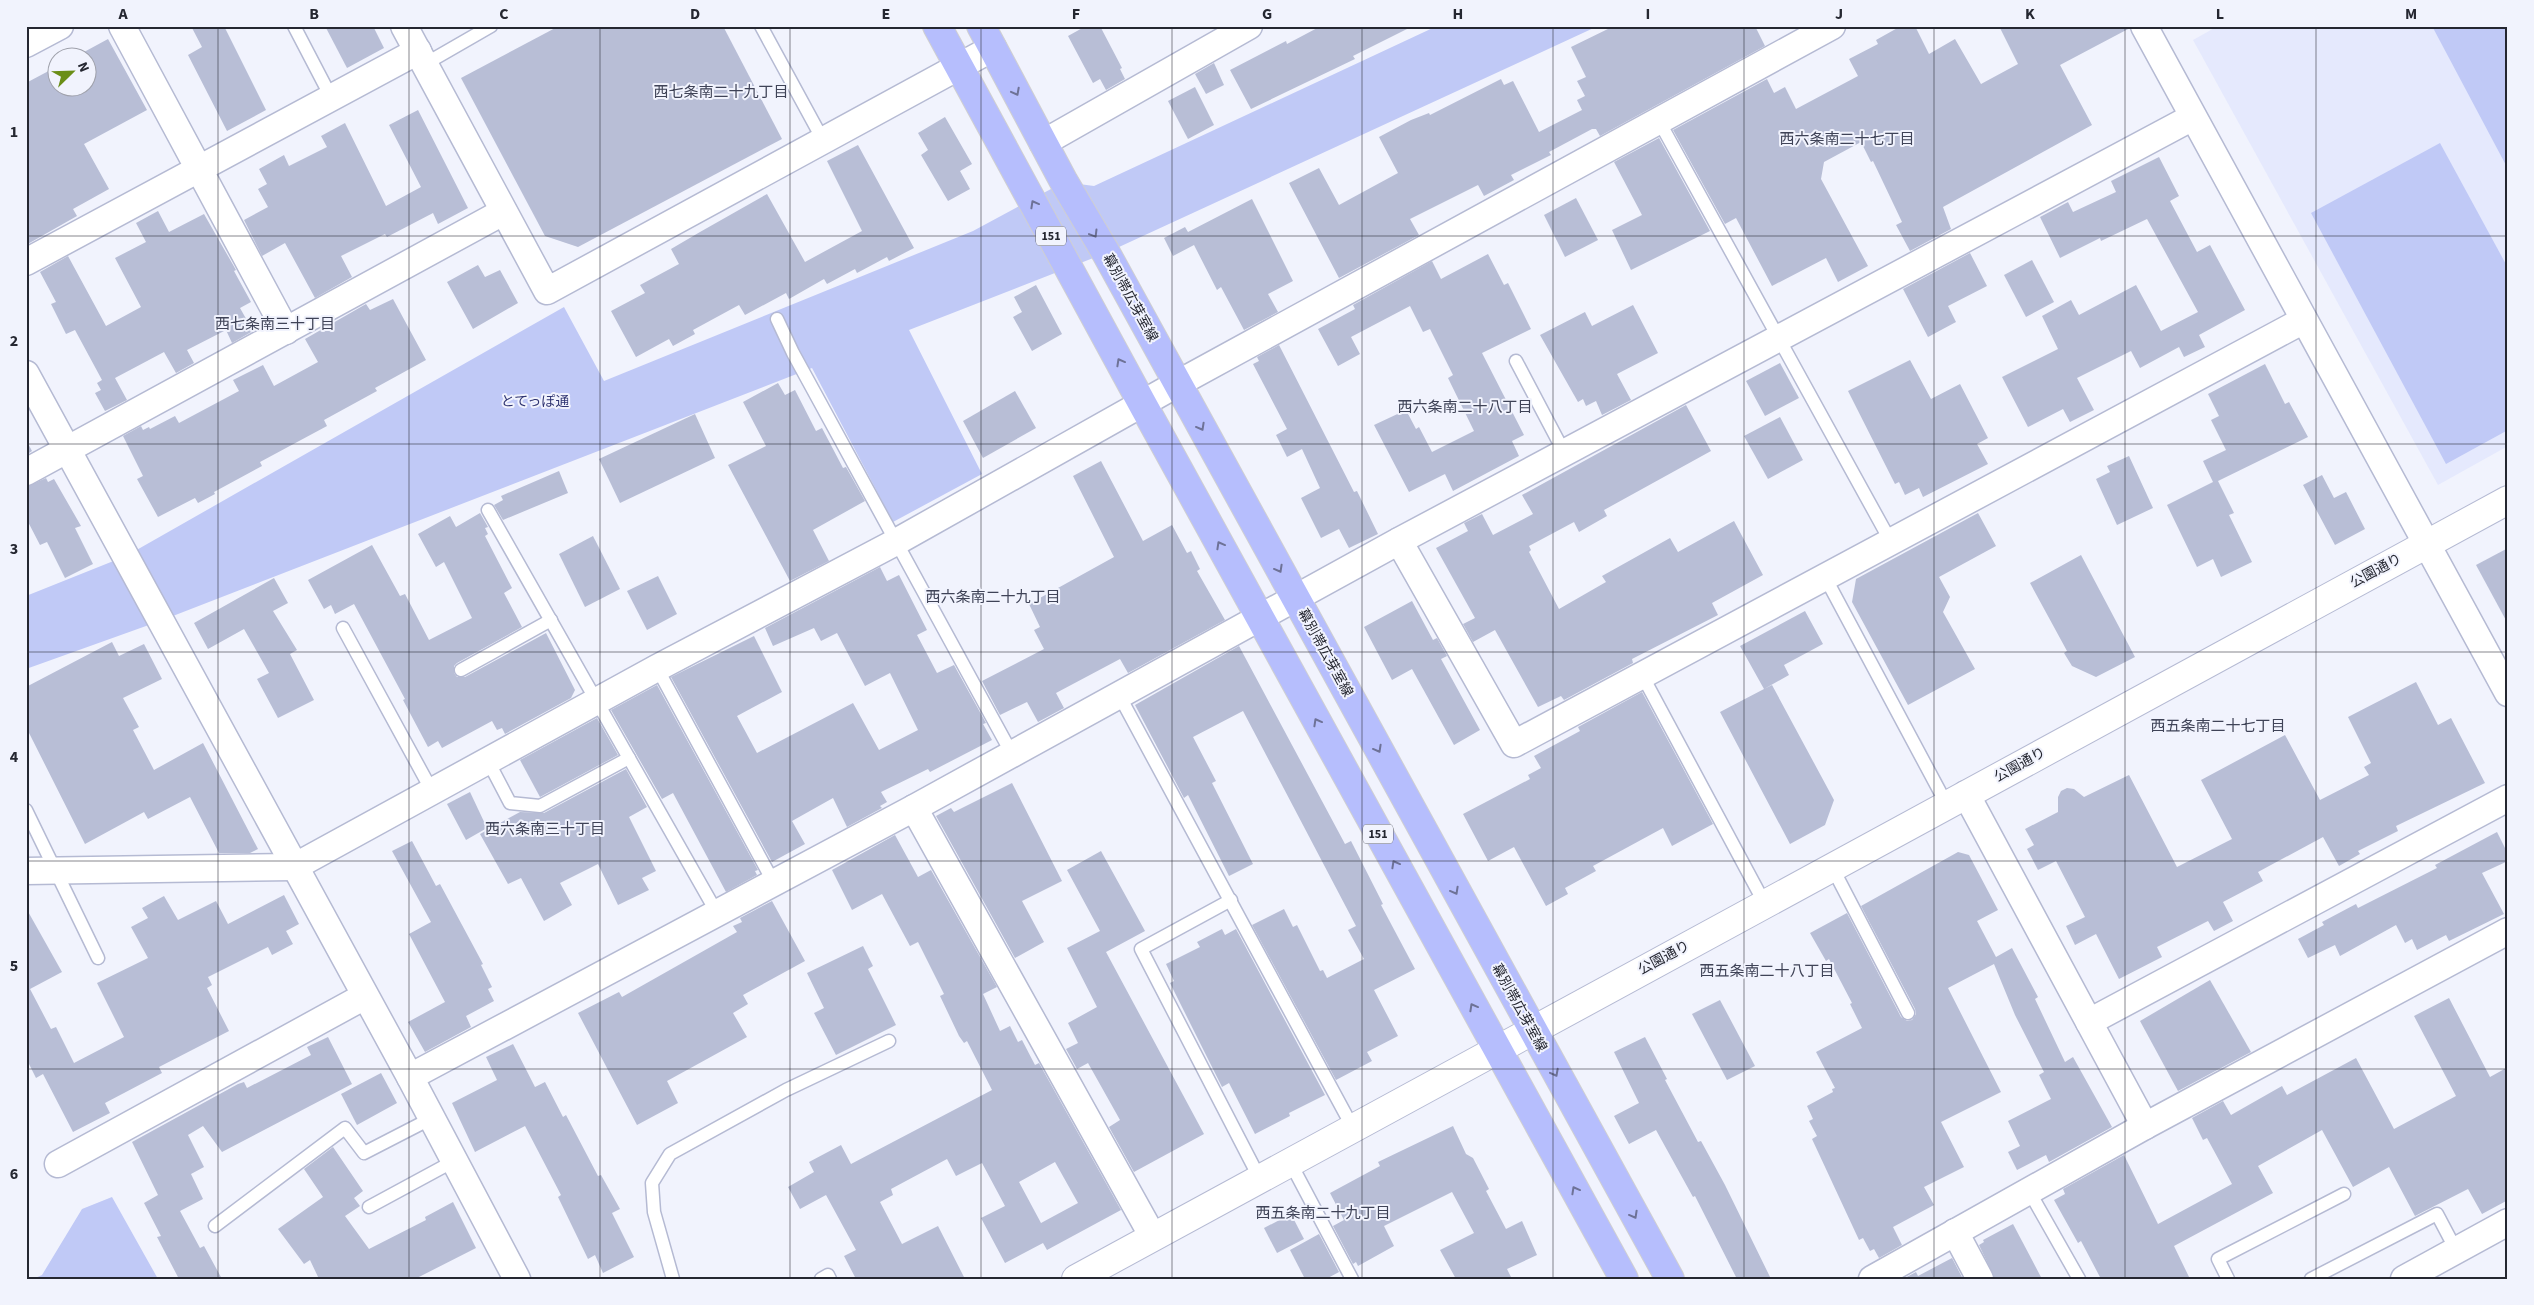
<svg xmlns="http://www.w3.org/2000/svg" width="2534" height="1305" viewBox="0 0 2534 1305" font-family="'Source Sans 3','Noto Sans JP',sans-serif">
<rect width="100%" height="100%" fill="#f1f3fd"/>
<polygon fill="#e5e9fd" points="2218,26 2508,26 2508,446 2438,485 2193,40"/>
<g fill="#c0c9f6">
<polygon points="1437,26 1598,26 1106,253 909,330 982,474 893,522 812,368 160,621 26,669 26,596 126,556 564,307 604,381 973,231 1064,182 1094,186"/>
<polygon points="2432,26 2508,26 2508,169"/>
<polygon points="2440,143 2508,268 2508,430 2446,464 2311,213"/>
<polygon points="112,1197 158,1279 33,1279 42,1275 82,1209"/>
</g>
<g fill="#b8bed6" fill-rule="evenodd">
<polygon points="191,26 224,26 266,110 227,131 188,55 202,47"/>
<polygon points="325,26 373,26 384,48 347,68"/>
<polygon points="559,26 723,26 782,139 578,247 545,236 461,78"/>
<polygon points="1086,26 1100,26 1122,68 1120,69 1125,79 1106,90 1100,79 1093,83 1068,36"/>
<polygon points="1321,26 1413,26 1353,56 1355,59 1251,109 1230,70 1286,41 1287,44"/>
<polygon points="1614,26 1755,26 1765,46 1600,136 1596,129 1592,129 1549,152 1551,155 1511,175 1514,180 1484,196 1478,185 1410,219 1419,235 1339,278 1289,183 1319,168 1339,205 1398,173 1379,137 1411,120 1429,113 1430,115 1501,79 1504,85 1513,81 1539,132 1582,110 1577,100 1585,96 1577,81 1586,77 1571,47"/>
<polygon points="1901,26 1915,26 1929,54 1955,39 1981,84 2018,64 1999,26 2129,26 2130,28 2060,65 2092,125 1943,207 1951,229 1910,251 1896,225 1902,222 1873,161 1871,162 1861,142 1824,162 1821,179 1868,266 1838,282 1826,258 1772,286 1736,218 1725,224 1673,130 1767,79 1774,93 1785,87 1796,109 1858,76 1849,59 1878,44 1876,40"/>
<polygon points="108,39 147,110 84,144 109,189 73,209 77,216 26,245 26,83 58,66 58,88 88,88 88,58 73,58"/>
<polygon points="1214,63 1224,85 1206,94 1195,74"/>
<polygon points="1195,87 1214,125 1188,139 1168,101"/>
<polygon points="418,110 468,208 438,224 433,213 387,237 385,234 341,256 352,277 315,298 285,243 262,256 244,220 268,207 258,189 267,184 259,169 284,155 289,166 327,147 321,136 345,123 386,206 421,187 389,125"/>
<polygon points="945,117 972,164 960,171 970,189 948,201 921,155 928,150 918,133"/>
<polygon points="1659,138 1710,231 1631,270 1612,230 1642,215 1614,162"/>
<polygon points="858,145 914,248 889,261 887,257 857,273 855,269 827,284 824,279 789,299 786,293 745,315 739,305 693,330 695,334 673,346 669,339 636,357 611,311 645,293 640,285 679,264 671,249 700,232 767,194 805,262 862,231 827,161"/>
<polygon points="2159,157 2179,196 2170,201 2197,252 2210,245 2245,310 2199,335 2205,347 2184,357 2179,347 2140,368 2131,351 2077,378 2094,410 2070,422 2063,409 2028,427 2002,377 2058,349 2042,316 2071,300 2079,315 2136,285 2161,331 2198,312 2147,219 2101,241 2100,238 2060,258 2040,217 2068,202 2073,212 2116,192 2111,181"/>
<polygon points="1576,198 1598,240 1565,257 1544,215"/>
<polygon points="1252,199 1293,281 1268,294 1278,312 1244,330 1221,287 1217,290 1194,245 1173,256 1164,238 1185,227 1188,232"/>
<polygon points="158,211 169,232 204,214 236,270 234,271 251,302 240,308 253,331 232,343 226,330 187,350 194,363 176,373 164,352 115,378 127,400 105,411 95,393 101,390 97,383 102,380 75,330 66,334 51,304 56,302 40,272 68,256 106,326 141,307 115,258 146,242 136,223"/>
<polygon points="1970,253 1987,286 1948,306 1956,322 1928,337 1903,289"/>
<polygon points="1488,254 1504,285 1508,283 1531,329 1482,353 1524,435 1512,441 1519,456 1453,491 1445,474 1409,492 1374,425 1406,410 1416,429 1419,427 1432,452 1474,431 1448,378 1453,375 1430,329 1423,332 1410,306 1351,337 1360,354 1338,366 1318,329 1355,309 1353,305 1432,261 1441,279"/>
<polygon points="2032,260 2054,302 2026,317 2004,275"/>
<polygon points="478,265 485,277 500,270 518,303 473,329 447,282"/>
<polygon points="1036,285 1062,334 1032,351 1013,317 1022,312 1014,297"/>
<polygon points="393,299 426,360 375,388 377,391 324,420 327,426 260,462 262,466 214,492 215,494 198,503 195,498 158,517 137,479 143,476 123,436 141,426 143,430 149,427 150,429 175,416 179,423 239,391 233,380 263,365 274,386 318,362 305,339 366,304 370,310"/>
<polygon points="1633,305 1658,353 1617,374 1631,400 1602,415 1596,401 1586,406 1583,399 1578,402 1540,335 1585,312 1592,326"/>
<polygon points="1279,345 1354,492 1357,491 1378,534 1349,548 1339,529 1321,538 1301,498 1320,488 1302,449 1287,457 1276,435 1287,429 1253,364 1259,361 1257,357"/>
<polygon points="1910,360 1931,399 1960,384 1988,438 1977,444 1988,464 1923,497 1919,488 1905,495 1899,482 1895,484 1848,391"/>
<polygon points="1780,363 1799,398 1765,416 1746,381"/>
<polygon points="2265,364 2285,404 2289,402 2308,437 2218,481 2234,513 2229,515 2252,562 2221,577 2213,559 2197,567 2167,505 2213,482 2203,461 2226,450 2211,420 2219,416 2208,394"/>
<polygon points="778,383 785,395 795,390 816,431 822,428 843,468 846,467 865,501 813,530 829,561 790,581 728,465 766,446 743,402"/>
<polygon points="1015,391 1036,428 983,458 963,421"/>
<polygon points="1686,405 1711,451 1604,510 1607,516 1579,532 1574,522 1529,546 1531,550 1529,552 1559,609 1606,582 1602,576 1670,538 1678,552 1734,521 1763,575 1712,603 1718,615 1632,659 1633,663 1564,700 1561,696 1538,707 1495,630 1473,642 1463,624 1475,618 1436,548 1468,531 1464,523 1482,514 1493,535 1533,514 1522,495"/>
<polygon points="695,414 715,458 620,503 599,459"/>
<polygon points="1780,417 1803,460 1768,479 1744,436"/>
<polygon points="26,440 32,451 26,455"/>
<polygon points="2129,456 2153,508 2117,525 2096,479 2110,472 2107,466"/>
<polygon points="1101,461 1143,541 1172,525 1187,553 1191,551 1200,569 1197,571 1225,620 1128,673 1120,659 1056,693 1064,708 1038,722 1027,702 1000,715 982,681 1044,649 1034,630 1040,627 1029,604 1114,557 1073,476"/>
<polygon points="559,471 568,493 503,520 494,505 503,500 501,496"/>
<polygon points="2322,475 2334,498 2346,492 2365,529 2335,545 2303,485"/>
<polygon points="46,478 48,482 54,479 81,526 75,528 93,564 65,578 47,542 40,545 26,518 26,487"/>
<polygon points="480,513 488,527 485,528 488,534 485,536 512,588 504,593 522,627 457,663 454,666 454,673 457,677 465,677 546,633 575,690 571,698 505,734 502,728 497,730 492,721 442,748 438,741 428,747 403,700 405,699 354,604 335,614 331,605 324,609 308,580 372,545 400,596 405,594 429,640 472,618 444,562 436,567 418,534 450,516 456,527"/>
<polygon points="1978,513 1996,546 1939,577 1950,597 1943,612 1975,669 1908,705 1852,602 1856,579"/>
<polygon points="593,536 620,589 585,607 559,554"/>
<polygon points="2508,548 2508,624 2476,565"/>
<polygon points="2081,555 2135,657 2096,677 2072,666 2064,653 2067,651 2030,583"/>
<polygon points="880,567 887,581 899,575 927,630 917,635 937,673 954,665 986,723 983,724 992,740 930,772 928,769 881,792 887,802 880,806 882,808 847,827 833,798 792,821 805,844 772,862 671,677 754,636 782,692 737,716 757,753 853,703 879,750 918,730 890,673 865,686 837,633 821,641 814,628 773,646 765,628"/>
<polygon points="658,576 677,614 647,630 627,591"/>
<polygon points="274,578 288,603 273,611 297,650 290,654 314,700 278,718 257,679 269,673 244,629 208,649 194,623"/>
<polygon points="1412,601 1433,640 1437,638 1447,656 1441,659 1480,730 1454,745 1412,669 1392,680 1364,627"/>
<polygon points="1805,611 1823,644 1784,665 1789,675 1764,689 1772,685 1834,800 1825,825 1790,844 1720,712 1764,689 1740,646"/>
<polygon points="112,642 119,656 144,644 162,679 123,698 139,727 133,730 154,770 203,743 258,849 250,853 219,853 190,797 148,819 144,812 85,844 26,727 26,687"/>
<polygon points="1239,646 1345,844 1351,841 1383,904 1381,905 1415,969 1374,990 1398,1036 1367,1052 1372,1061 1336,1080 1252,925 1284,909 1293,927 1297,925 1320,971 1323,970 1327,978 1364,959 1348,930 1356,926 1243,711 1193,737 1216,781 1212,783 1253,864 1229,876 1188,795 1184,798 1135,705"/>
<polygon points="2416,682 2438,725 2451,718 2485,783 2396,826 2398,831 2358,851 2360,854 2339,866 2323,837 2258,872 2263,881 2223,902 2233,921 2214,931 2208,921 2157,947 2162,957 2119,979 2096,934 2075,945 2066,926 2085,917 2056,861 2038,870 2027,849 2034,845 2025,829 2058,812 2058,797 2061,791 2067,788 2074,789 2084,797 2129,775 2177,867 2232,839 2201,780 2285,735 2320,800 2369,775 2364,767 2371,763 2348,717"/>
<polygon points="657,685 758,870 755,871 757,875 726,892 673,793 662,799 611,710"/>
<polygon points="1642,692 1713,824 1672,846 1663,828 1593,866 1596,871 1565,888 1568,894 1546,906 1514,847 1488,861 1463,814 1530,779 1528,775 1541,768 1534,756 1580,731 1578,727"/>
<polygon points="597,718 618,755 540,797 520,760"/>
<polygon points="626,769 647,807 629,817 656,871 642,878 649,890 618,905 598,864 560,883 572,905 544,921 521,878 508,884 480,834 520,812 544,813"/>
<polygon points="1012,783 1062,881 1022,901 1044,942 1015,958 936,816 951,808 954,812"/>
<polygon points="470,792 487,828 466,840 447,804"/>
<polygon points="2497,832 2508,854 2508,861 2482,873 2504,914 2449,941 2446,935 2417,950 2412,939 2405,943 2396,925 2340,956 2335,945 2308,958 2298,939 2324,925 2322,922 2356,904 2358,908 2437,868 2435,865"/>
<path d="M895,835L918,877L931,870L997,987L983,994L1000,1031L1010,1026L1018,1042L1022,1040L1035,1065L1039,1063L1121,1210L1047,1250L1043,1243L1005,1263L981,1218L1005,1206L982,1163L956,1176L947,1159L891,1189L893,1195L880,1202L902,1244L938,1226L965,1279H856L844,1256L856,1250L826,1195L800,1209L788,1187L814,1172L809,1162L841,1145L851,1164L992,1090L967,1041L964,1043L959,1036L940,996L944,994L918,942L910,946L882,894L852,910L832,870ZM1055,1162L1078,1203L1041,1223L1019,1182Z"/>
<polygon points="412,841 436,886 440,884 483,964 481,965 492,987 488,989 494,1001 466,1016 471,1027 425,1052 408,1022 445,1002 409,934 431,922 392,851"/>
<polygon points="1101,851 1145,931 1106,952 1204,1134 1134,1172 1109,1127 1120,1120 1088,1063 1077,1069 1066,1049 1078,1043 1068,1023 1097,1007 1067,948 1100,931 1067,870"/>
<polygon points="1958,852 1969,855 1998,910 1977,921 1996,957 2012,948 2038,997 2035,999 2065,1062 2073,1057 2112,1127 2049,1162 2046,1155 2017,1170 2008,1152 2020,1146 2008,1121 2051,1099 2039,1075 2044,1072 2015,1015 1994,964 1948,988 2001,1092 1941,1122 1964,1167 1924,1187 1934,1205 1893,1227 1902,1245 1879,1258 1874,1249 1870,1251 1863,1238 1859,1240 1812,1139 1817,1136 1809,1121 1813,1119 1807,1106 1833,1092 1832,1089 1835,1088 1816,1052 1862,1028 1850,1004 1852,1003 1829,959 1826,961 1810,933 1847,913 1901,1017 1907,1021 1912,1020 1916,1014 1915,1009 1861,906"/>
<polygon points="284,895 299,924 286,931 293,944 272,955 268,947 208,977 212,985 207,988 229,1031 159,1067 162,1073 105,1103 110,1113 73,1132 43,1074 36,1078 26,1058 26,908 62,972 30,989 51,1029 56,1027 74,1063 124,1037 97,983 148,958 131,927 148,918 142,908 164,896 178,920 216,901 228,924"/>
<polygon points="772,901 805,961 743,995 748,1004 733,1013 747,1037 667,1081 678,1103 637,1125 578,1013 619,992 622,997 737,932 733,926 742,922 740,918"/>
<polygon points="1222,929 1225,935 1236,929 1325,1095 1289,1113 1290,1116 1255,1134 1229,1083 1222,1087 1170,983 1174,981 1166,964 1200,947 1197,942"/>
<polygon points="863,946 873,966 868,969 896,1025 836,1055 814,1013 824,1008 807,973"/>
<polygon points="2210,980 2251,1052 2178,1091 2140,1021"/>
<polygon points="2449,998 2490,1077 2508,1067 2508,1200 2482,1214 2468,1189 2415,1216 2389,1167 2353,1187 2322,1130 2258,1166 2273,1193 2174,1246 2190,1279 2101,1279 2081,1241 2078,1243 2054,1200 2065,1194 2063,1189 2124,1155 2158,1224 2232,1184 2207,1138 2203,1140 2192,1118 2223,1101 2231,1115 2282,1086 2287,1095 2356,1058 2394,1129 2456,1096 2414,1016"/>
<polygon points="1720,1000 1755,1066 1727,1080 1692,1014"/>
<polygon points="328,1037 352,1084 222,1152 203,1126 188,1135 204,1167 191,1174 203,1199 180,1211 200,1248 204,1246 222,1279 179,1279 157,1237 161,1236 144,1203 158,1195 132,1142 238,1084 244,1082 247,1088 311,1055 307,1047"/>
<polygon points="1645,1037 1667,1079 1665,1080 1698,1142 1701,1141 1725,1185 1771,1279 1737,1279 1695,1196 1693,1197 1656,1130 1629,1144 1614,1116 1639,1103 1614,1052"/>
<polygon points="513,1044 535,1087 545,1082 563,1117 566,1115 598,1176 601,1175 620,1209 612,1213 634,1257 603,1273 595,1255 588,1259 558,1197 561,1195 525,1126 475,1152 452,1103 497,1080 486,1057"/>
<polygon points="381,1073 397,1103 357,1125 341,1094"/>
<polygon points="1453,1126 1466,1154 1473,1158 1489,1189 1486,1191 1506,1229 1522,1221 1537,1255 1507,1269 1512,1279 1456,1279 1440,1250 1474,1233 1452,1192 1384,1226 1394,1246 1358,1266 1356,1262 1353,1264 1333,1226 1344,1220 1330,1193 1380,1166 1378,1162"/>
<polygon points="333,1147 363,1191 354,1198 360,1206 345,1216 369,1249 426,1220 425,1217 453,1202 476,1248 415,1279 319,1279 310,1260 304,1264 278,1229 323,1197 304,1169"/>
<polygon points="1291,1214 1304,1239 1277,1253 1264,1228"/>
<polygon points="2013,1224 2042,1279 1995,1279 1979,1245 1984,1242 1983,1240"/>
<polygon points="1319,1234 1339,1272 1326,1279 1305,1279 1290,1250"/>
<polygon points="1952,1258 1963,1279 1903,1279 1916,1272 1918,1276"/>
</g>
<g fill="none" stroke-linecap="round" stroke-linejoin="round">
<g stroke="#b5bad3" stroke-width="15">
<g id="service">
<polyline points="294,26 331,97"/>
<polyline points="761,26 823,140"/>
<polyline points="425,64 491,26"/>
<polyline points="1659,121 1891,542"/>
<polyline points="777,319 793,353 1012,754"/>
<polyline points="1516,361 1564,452"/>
<polyline points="488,510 717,913"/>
<polyline points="1825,577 1947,805"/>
<polyline points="343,628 432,791"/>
<polyline points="657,668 774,883"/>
<polyline points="461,670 551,620"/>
<polyline points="1642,675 1765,904"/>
<polyline points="1119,695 1353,1128"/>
<polyline points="488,761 510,803 540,806 629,758"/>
<polyline points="26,810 98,958"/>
<polyline points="1832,867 1908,1013"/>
<polyline points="1231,900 1141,949 1260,1179"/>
<polyline points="1290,1162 1352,1279"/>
<polyline points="2029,1191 2079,1279"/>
<polyline points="369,1207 454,1161"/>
<polyline points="215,1226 345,1128 364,1153 432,1118"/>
<polyline points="673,1279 654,1212 652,1183 670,1154 786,1090 889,1041"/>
<polyline points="821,1279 828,1275 830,1279"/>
<polyline points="2228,1279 2218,1259 2344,1194"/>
<polyline points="2311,1279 2437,1214 2456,1250"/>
</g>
</g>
<g stroke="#b5bad3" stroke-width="29">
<g id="minor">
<polyline points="122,26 286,331"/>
<polyline points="404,26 547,291 993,48"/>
<polyline points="2144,26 2508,693"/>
<polyline points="26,44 60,26"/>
<polyline points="1043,143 1249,26"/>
<polyline points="26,262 418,51"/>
<polyline points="26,374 410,1077 517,1279"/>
<polyline points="26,472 503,212"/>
<polyline points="1399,541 1514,744 2304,320"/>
<polyline points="1966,794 2145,1126"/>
<polyline points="914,808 1153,1237"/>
<polyline points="26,871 294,867 657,668 896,542 1177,384 1832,26"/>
<polyline points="2089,1022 2508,798"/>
<polyline points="410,1077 914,808 1399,541 2193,117"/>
<polyline points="58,1164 365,996"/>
<polyline points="1955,1232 1980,1279"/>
<polyline points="1872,1279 2145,1126 2508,931"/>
<polyline points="2404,1279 2508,1222"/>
</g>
</g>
<g stroke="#b5bad3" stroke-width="30">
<polyline id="tertiary" points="1076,1279 2508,500"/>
</g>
<g stroke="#cfcfd2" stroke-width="30">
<g id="primary">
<polyline points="937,26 1143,405 1624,1279"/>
<polyline points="981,26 1064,182 1106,253 1670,1279"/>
</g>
</g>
<use href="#service" stroke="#fff" stroke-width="12"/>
<use href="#minor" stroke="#fff" stroke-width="26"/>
<use href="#tertiary" stroke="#fff" stroke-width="28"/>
<use href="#primary" stroke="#b6befd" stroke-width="28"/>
</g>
<defs><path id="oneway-chevron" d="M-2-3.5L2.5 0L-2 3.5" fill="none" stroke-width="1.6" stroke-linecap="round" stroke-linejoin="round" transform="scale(1.25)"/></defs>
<g stroke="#6e7297">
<use href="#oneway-chevron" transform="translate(1016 92) rotate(62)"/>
<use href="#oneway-chevron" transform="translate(1034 204) rotate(-119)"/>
<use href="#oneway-chevron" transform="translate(1094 234) rotate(59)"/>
<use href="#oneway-chevron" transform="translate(1120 362) rotate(-119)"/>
<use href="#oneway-chevron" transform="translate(1201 427) rotate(61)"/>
<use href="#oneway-chevron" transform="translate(1220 545) rotate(-119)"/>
<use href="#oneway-chevron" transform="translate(1279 569) rotate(61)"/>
<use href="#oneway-chevron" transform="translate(1317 722) rotate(-119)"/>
<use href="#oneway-chevron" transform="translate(1378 749) rotate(61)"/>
<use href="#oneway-chevron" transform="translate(1395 864) rotate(-119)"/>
<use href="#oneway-chevron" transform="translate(1455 891) rotate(61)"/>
<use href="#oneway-chevron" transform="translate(1473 1007) rotate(-119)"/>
<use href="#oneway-chevron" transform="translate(1555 1073) rotate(62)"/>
<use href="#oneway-chevron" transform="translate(1575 1190) rotate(-119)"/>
<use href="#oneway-chevron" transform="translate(1634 1215) rotate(61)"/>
</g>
<path fill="none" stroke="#252731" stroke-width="1" stroke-opacity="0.55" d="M218,26V1279M409,26V1279M600,26V1279M790,26V1279M981,26V1279M1172,26V1279M1362,26V1279M1553,26V1279M1744,26V1279M1934,26V1279M2125,26V1279M2316,26V1279M26,236H2508M26,444H2508M26,652H2508M26,861H2508M26,1069H2508"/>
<g text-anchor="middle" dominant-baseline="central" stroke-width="4" stroke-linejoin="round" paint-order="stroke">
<g fill="#f1f3fd" stroke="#62646e" stroke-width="1">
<rect x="1036" y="226.5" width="30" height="19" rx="4"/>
<rect x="1363" y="824.5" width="30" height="19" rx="4"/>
</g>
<g font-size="12" font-weight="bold" fill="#252731">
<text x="1051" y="236">151</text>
<text x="1378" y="834">151</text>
</g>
<g font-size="14" fill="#252731" stroke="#f1f3fd">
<text transform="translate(1130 298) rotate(61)">幕別帯広芽室線</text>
<text transform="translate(2376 571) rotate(-28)">公園通り</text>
<text transform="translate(1325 653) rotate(61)">幕別帯広芽室線</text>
<text transform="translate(2020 765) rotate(-29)">公園通り</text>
<text transform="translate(1664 958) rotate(-28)">公園通り</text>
<text transform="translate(1519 1008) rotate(61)">幕別帯広芽室線</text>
</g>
<g font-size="14" fill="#2f3471" stroke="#f1f3fd">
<text x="535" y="402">とてっぽ通</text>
</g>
<g font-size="15" fill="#3f4357" stroke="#f1f3fd">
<text x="721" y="92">西七条南二十九丁目</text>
<text x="1847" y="139">西六条南二十七丁目</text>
<text x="275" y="324">西七条南三十丁目</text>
<text x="1465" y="407">西六条南二十八丁目</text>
<text x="993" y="597">西六条南二十九丁目</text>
<text x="2218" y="726">西五条南二十七丁目</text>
<text x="545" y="829">西六条南三十丁目</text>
<text x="1767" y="971">西五条南二十八丁目</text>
<text x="1323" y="1213">西五条南二十九丁目</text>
</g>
</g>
<rect width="2534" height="1305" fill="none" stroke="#f1f3fd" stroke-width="55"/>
<g transform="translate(72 72) rotate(67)"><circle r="24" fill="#f1f3fd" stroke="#9fa1ab"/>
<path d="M0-4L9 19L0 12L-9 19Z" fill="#6a8e17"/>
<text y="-8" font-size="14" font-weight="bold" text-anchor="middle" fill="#252731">N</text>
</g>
<rect x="28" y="28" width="2478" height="1250" fill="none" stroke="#252731" stroke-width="2"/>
<g font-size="16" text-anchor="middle" font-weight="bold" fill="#252731">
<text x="123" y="19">A</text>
<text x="314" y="19">B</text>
<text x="504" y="19">C</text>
<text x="695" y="19">D</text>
<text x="886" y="19">E</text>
<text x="1076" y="19">F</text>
<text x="1267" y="19">G</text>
<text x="1458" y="19">H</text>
<text x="1648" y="19">I</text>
<text x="1839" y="19">J</text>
<text x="2030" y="19">K</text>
<text x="2220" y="19">L</text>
<text x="2411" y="19">M</text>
<text x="14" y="137">1</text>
<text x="14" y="346">2</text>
<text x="14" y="554">3</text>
<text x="14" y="762">4</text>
<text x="14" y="971">5</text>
<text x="14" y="1179">6</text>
</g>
</svg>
